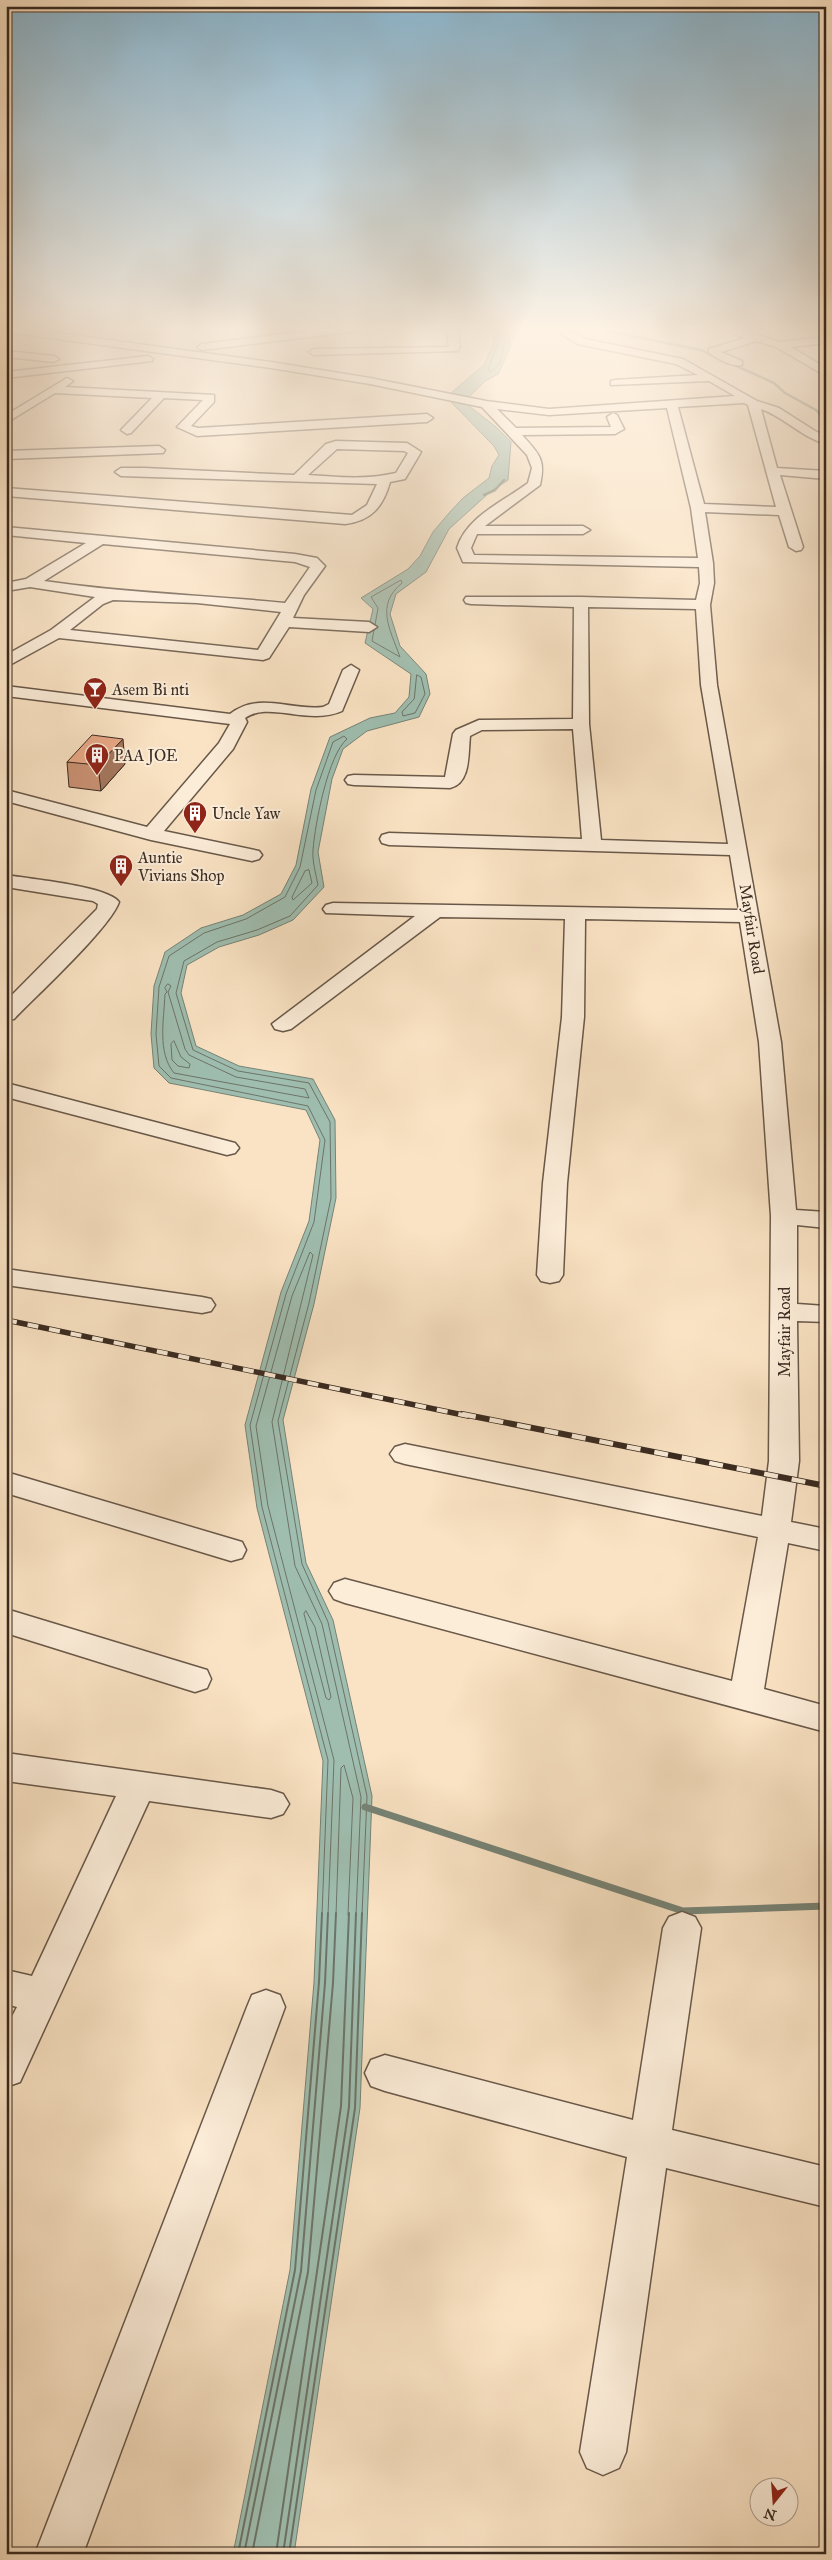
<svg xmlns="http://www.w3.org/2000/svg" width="832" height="2560" viewBox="0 0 832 2560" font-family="'IM FELL Great Primer',serif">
<rect width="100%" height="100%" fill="#fae3c4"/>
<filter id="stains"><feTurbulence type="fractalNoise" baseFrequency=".004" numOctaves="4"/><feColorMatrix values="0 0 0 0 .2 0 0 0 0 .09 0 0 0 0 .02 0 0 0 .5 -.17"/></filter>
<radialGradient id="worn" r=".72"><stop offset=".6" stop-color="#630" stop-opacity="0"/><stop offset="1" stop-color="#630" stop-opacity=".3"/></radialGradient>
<polygon fill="#9fbeb0" stroke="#768376" points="493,325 508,325 508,335 511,346 498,374 485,381 468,398 469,406 496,427 511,442 508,480 490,492 449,529 426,572 396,594 390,614 400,646 426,674 430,694 419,717 367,731 343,749 332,779 318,852 324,887 293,920 259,935 219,947 187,965 181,993 196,1046 239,1066 313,1079 335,1120 336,1198 314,1304 283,1420 306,1563 333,1620 372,1796 360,2108 294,2554 233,2554 290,2270 314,1982 323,1761 257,1508 245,1425 281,1292 309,1221 320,1140 306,1110 169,1083 154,1068 151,1034 154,986 165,952 201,928 243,915 281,894 296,865 311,789 330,737 370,718 395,713 409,697 411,674 365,643 373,609 361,598 408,569 420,556 433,532 449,513 463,498 489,478 492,466 499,455 494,446 451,402 451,393 484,365 494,343"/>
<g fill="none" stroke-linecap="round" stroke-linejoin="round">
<g stroke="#6c7468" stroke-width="1">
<path d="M497,325L498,344L488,369L490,372C506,364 505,340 503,325"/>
<path d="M374,630L372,641L400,657C390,629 375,605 402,583L401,580L371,597L378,608L375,625"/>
<polygon points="417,675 421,677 425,694 415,713 403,716 402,712 414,699"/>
<polygon points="309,870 312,883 293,900 292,897 305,871"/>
<path d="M168,984L171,986L168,992L185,1049L189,1055L236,1077L305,1089L309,1098L174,1073C157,1052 164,1020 165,994L167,992L165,988Z"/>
<polygon points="174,1041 181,1057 190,1064 189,1068 178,1066 172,1060 171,1044"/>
<polygon points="306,1611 315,1627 331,1697 329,1700 326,1698 304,1614"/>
<path d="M322,1915L328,1760L262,1507L250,1425L286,1294L314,1222L325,1140L308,1106L171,1078L159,1066L156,1034L159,987L169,956L204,933L246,919L285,897L300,867L316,790L333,742L344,736L347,739C328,755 315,824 313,850C312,861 316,874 318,885L290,916L257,930L217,942L184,961L176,993L193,1050L238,1071L309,1083L330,1122L331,1198L309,1303L278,1421L302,1564L328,1622L367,1796L362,1915"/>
<polyline points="328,1915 334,1760 268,1506 256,1426 292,1296 310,1252 313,1255 272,1422 295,1566 322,1624 361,1797 356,1915"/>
<polyline points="336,1915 341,1768 344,1765 353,1798 348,1915"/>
</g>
<g stroke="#6c7468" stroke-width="2">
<polyline points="238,2554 295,2270 319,1982 322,1913"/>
<polyline points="244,2554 301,2271 325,1983 328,1913"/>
<polyline points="252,2554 308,2272 333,1983 336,1913"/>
<polyline points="276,2554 341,2106 349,1913"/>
<polyline points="283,2554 349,2107 356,1913"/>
<polyline points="289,2554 355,2108 362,1913"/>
</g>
<g stroke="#768376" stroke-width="2.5">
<polyline points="577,325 701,350 774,383 785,393 816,410 826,420"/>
<polyline points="484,495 495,490 504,480"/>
</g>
<polyline stroke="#768376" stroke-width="7" points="365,1807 683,1911 826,1906"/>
<g stroke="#695849" stroke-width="3">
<g id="minor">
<polygon points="112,325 176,325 171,328 117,328"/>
<polygon points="357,325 388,325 383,328 202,350 197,347 202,344"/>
<polygon points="446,325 456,325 460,346 458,351 314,355 309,352 314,349 449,347"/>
<path d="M709,325H725L780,342L826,337V343L791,347L826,368V376L776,347L756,341L721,352L742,361V365C731,367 718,359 709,353V349L745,338Z"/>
<path d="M6,326L271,362L370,378L486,401L549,409L735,396L709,381L611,385V381L615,380L698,375L676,364L578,344L561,334L560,332L565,329L585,339L683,359L757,401L779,408L815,431L826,436V444C801,437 784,417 761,409L777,468L826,471V479L780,475L803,547L801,550L796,551L789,547L779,515L705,512L713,563L714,583L710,605L717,685L781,1042L796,1210L826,1212V1228L797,1225V1304L826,1306V1322L797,1321L799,1461L791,1522L826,1529V1551L788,1543L764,1689L826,1706V1732L345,1603L334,1599L329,1591L334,1583L345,1579L732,1681L758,1537L405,1464L395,1461L390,1454L395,1447L405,1444L762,1516L769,1461L771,1216L759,1042L740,922L585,919L584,1017L567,1183L563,1275L559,1281L550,1283L541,1281L537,1275L543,1183L562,1017L565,919L440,917L291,1029L283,1031L275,1029L272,1024L415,916L326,913L323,909L326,905L333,903L739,910L730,855L389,845L382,843L380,839L382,835L389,833L582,839L573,729L482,730L470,736C468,754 471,783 450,788L354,785L348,784L345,780L348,776L354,775L445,777L453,734L456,730L479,720L573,719L574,607L471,604L466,603L464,600L466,597H581L696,600L700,583L699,567L463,562L457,548C467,516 503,502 528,483L532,468L527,455L482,407L370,384L271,368L6,332ZM744,403L748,405L776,507L704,504L678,407ZM667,408L691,508L698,558L474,555L471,548L477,534H583L590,530L583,526H485L540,485C546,459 539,454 522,435L615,434L624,429L617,415L613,413L607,417L611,427L516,428L497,409L549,415ZM588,607L696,609L701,685L728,844L601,840L589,724Z"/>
<polygon points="6,351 54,356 59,359 54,362 6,357"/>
<polygon points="148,356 153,359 152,361 6,378 6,372"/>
<polygon points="67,378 73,381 65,387 214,395 214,402 191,426 198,428 427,414 433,418 427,422 197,436 177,427 203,400 164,398 131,433 127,434 121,430 152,398 55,393 6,423 6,415"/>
<path d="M336,441L407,443L421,452L405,479L390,482C383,507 371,521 345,524L6,496V488L352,515L367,505L377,484L121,476L115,472L121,468H144L294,475L326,444ZM337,449L404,451L408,453L396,473C367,480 337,477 308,475Z"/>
<polygon points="159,446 165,450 163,453 6,459 6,451"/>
<path d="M6,527L295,554L317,558L325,566L304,595L293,618L369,622L377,627L369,632L289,627L269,658L263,660L59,638L6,667V655L51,630L95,597L30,587L6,591V583L26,579L86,543L6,535ZM103,544L295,562L310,567L285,603C205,595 124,593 44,581ZM113,600L197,603L281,612L258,650L70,630L103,604Z"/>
<path d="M351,665L359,670L342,711C308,726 269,701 245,718L247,722L233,749L164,831L259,851L262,855L259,859L252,861L151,840L6,801V790L147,827L219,743L230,724L6,696V686L230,714C259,691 291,711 323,707L329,704L343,670Z"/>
<path d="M6,875C29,879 108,886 119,902C110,928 37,995 14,1019L6,1020V1001L97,909L98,904L93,901L6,887Z"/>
<polygon points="6,1083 235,1143 239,1148 235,1153 227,1155 6,1097"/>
<polygon points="6,1269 202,1297 211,1299 215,1305 211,1311 202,1313 6,1285"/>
<polygon points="6,1472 242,1542 246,1550 242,1558 231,1561 6,1493"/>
<polygon points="6,1609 207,1670 211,1679 207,1688 195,1692 6,1633"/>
<polygon points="6,1753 271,1790 283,1794 289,1804 283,1814 271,1818 149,1801 20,2082 6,2087 6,2028 17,2007 6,2004 6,1970 32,1976 116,1796 6,1781"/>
<polygon points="682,1912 695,1917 701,1928 672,2130 826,2167 826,2207 666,2168 626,2452 619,2468 603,2475 587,2468 580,2452 627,2157 385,2091 371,2086 365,2073 371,2060 385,2055 633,2120 663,1928 669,1917"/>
<polygon points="266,1990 280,1995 285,2007 83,2554 35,2554 247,2007 252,1995"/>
</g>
</g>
<use href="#minor" fill="#fcedd9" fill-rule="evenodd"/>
<g stroke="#392a20" stroke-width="5.5">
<polyline id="rail-far1" points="6,1320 468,1416"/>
</g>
<g stroke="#392a20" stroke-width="6">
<polyline id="rail" points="462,1414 826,1486"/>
</g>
<use href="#rail-far1" stroke="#fcedd9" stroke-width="4" stroke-dasharray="11" stroke-linecap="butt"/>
<use href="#rail" stroke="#fcedd9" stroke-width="4.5" stroke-dasharray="14" stroke-linecap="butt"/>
</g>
<polygon fill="#c99174" stroke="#392a20" points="67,762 125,764 101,791 69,787"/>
<polygon fill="#a4765e" stroke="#392a20" points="123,739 125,764 101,791 98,765"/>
<polygon fill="#eaa987" stroke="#392a20" points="92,735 123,739 98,765 67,762"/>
<linearGradient id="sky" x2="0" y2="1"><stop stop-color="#8bb8d2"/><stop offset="0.48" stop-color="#fdf2e4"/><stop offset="1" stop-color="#fdf2e4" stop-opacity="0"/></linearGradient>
<rect width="832" height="684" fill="url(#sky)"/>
<defs>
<g id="bar-pin" transform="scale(1.25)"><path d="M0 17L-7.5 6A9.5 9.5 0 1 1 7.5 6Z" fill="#8f2418" stroke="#fcedd9"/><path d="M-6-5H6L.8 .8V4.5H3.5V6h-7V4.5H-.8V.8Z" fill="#fff"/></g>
<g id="building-pin" transform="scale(1.25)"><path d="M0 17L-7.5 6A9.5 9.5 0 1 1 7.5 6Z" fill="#8f2418" stroke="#fcedd9"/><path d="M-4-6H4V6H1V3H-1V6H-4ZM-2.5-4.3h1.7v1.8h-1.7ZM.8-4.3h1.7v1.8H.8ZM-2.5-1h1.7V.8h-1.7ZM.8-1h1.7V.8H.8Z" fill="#fff"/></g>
</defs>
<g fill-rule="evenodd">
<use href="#bar-pin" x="95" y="689"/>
<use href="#building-pin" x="97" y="755"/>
<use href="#building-pin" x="195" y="813"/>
<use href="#building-pin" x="121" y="866"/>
</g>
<g text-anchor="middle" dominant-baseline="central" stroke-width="4" stroke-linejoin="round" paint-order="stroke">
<g font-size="16" fill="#392a20" stroke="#fcedd9" text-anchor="start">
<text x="112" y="689">Asem Bi nti</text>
<text x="114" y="755">PAA JOE</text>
<text x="212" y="813">Uncle Yaw</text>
<text x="138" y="857">Auntie<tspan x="138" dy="18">Vivians Shop</tspan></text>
</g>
<g font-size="16" fill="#392a20" stroke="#fcedd9">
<text transform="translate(752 929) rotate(81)">Mayfair Road</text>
<text transform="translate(784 1332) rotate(-90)">Mayfair Road</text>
</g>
</g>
<rect width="832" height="2560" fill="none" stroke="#fae3c4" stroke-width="25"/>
<rect x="8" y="8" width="817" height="2545" fill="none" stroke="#392a20" stroke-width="2.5"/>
<rect x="12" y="12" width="807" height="2535" fill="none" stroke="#392a20"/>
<g transform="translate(774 2502) rotate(197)"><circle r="24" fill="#fcedd9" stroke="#ae9f8f"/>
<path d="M0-4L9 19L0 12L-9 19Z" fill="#8f2418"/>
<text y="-8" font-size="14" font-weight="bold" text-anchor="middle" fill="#392a20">N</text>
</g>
<rect width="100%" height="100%" filter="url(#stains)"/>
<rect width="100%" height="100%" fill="url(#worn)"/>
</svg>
